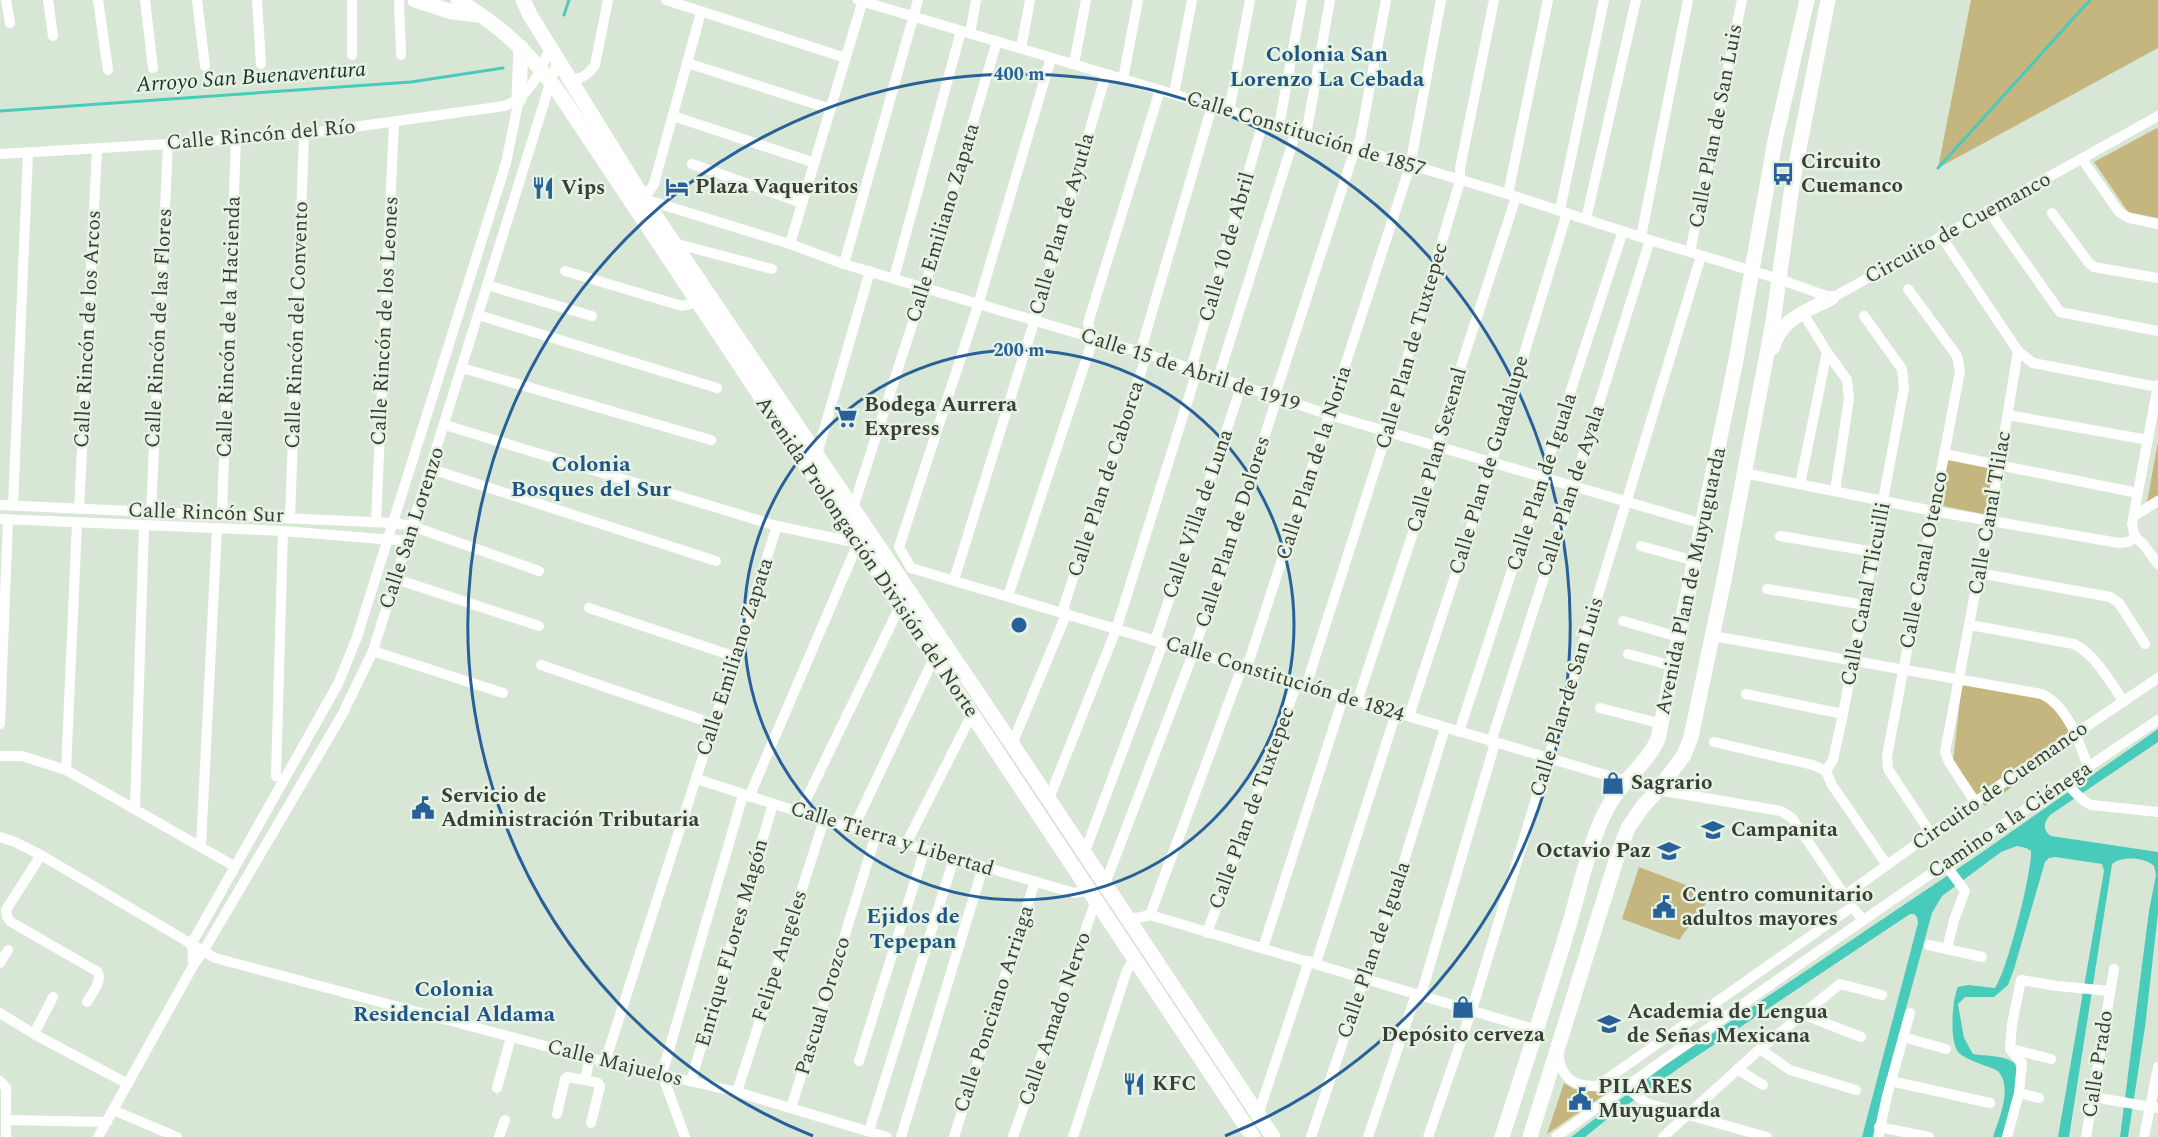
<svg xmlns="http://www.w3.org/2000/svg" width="2158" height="1137" viewBox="0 0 2158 1137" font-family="Spectral,serif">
<rect width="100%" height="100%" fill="#d8e6d5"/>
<g fill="#c5b67f">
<polygon points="1971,0 2158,0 2158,48 1938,168"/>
<polygon points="2157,128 2158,130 2158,218 2128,212 2094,162"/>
<polygon points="2158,442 2158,495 2147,502"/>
<polygon points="1947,457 1998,468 1988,515 1939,505"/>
<polygon points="1962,683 2050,701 2077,741 1985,806 1953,761"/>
<polygon points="1639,867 1712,895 1679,940 1622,919"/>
<polygon points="1564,1083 1574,1089 1607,1093 1547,1134"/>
</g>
<path fill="#49cbbb" d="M2158,729V742L2050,815C2043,823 2043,831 2051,836L2158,852V913L2145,1027L2128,1137H2120L2149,911L2156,875L2154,866C2145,857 2122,856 2112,864L2069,1137H2058L2100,894L2104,871L2102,864L2055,857L2049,858L2045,862L2014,969L2008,985L1994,997H1965L1958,1004L1964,1038L1973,1054C1984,1056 2005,1055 2014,1063C2023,1072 2007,1124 2004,1137H1993C1999,1118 2013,1088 1998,1071C1988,1066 1966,1060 1959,1053C1949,1043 1952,999 1958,987L1968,985L1995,988C2007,972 2032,873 2031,851L2026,848L2017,846L2001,852L1942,896L1932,913L1892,1060L1874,1137H1862L1918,923L1917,917L1914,914H1910L1682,1066L1606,1120L1585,1137H1571L1664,1066L1981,853Z"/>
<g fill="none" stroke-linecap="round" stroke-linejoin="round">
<g stroke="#49cbbb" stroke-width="3">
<polyline points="564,15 569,0"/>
<polyline points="0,111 411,82 503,68"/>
<polyline points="1938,168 2090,0"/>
</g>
<g stroke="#fff" stroke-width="10">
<polyline points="6,0 10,23"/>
<polyline points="48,0 53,36"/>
<polyline points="98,0 108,70"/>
<polyline points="145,0 153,68"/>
<polyline points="197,0 205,66"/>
<polyline points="257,0 261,64"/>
<polyline points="352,0 352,55"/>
<polyline points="399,0 401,55"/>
<polyline points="666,0 846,58"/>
<polyline points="858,0 1508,194 1650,240 1779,279 1832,298 2158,116"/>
<polyline points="701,12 654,184 644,199 790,244 844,264 1147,354 1330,415 1703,524"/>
<polyline points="970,34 976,0"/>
<polyline points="1021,48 1030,0"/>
<polyline points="687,63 831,109"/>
<polyline points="1074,64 1086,0"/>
<polyline points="1123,79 1138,0"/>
<path d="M572,80C583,78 589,74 595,65L608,0"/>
<polyline points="1174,94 1192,0"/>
<polyline points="1229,111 1250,0"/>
<polyline points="673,116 815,163"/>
<polyline points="1279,126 1302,0"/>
<polyline points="1306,135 1330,0"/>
<path d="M0,154L168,144L304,134L504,106C530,98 542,69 550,46"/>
<polyline points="2082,159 2119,212 2129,218 2158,224"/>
<polyline points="692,164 802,203"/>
<polyline points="1508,194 1548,0"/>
<polyline points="1560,210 1604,0"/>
<polyline points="1988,210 2060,312 2158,331"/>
<polyline points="2052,213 2089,263 2094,267 2158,278"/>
<polyline points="1586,219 1636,0"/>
<polyline points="1941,236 2018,351 1999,466 1945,752 1949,762 1975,802"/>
<polyline points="1641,237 1688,0"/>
<polyline points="674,243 772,269"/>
<polyline points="790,244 863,0"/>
<polyline points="1690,252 1742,0"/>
<polyline points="844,264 918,0"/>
<polyline points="565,271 682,306 698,302"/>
<polyline points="894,278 961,31"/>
<polyline points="487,285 592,316"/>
<polyline points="1908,289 1957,356 1960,371 1887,756 1888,769 1931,834"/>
<polyline points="1803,313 1827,352 1847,380 1849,399 1835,491"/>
<polyline points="478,315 717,388"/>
<polyline points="1864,316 1902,369 1904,388 1843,714 1833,760 1826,771 1832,785 1887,865"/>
<polyline points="2018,351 2033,363 2158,387"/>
<polyline points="462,368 711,440"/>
<polyline points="1218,378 1296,132"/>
<polyline points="2158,385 2132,524 2135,537 2144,545 2158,564"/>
<polyline points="2008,415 2148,440"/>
<polyline points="445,425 777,526 858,543 749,797"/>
<polyline points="817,454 870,271"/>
<polyline points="1944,454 2138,493"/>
<polyline points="431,469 716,561"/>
<polyline points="1744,473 1933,511 2119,543 2128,542 2135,537"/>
<polyline points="1800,484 1827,352"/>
<polyline points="0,505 393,523 412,526 539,571"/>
<polyline points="13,505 28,153"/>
<polyline points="853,508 924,288 997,41"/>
<polyline points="79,509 97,149"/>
<polyline points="151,512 168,144"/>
<polyline points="222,514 236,139"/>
<polyline points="2134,516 2158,501"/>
<polyline points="290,517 304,134"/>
<polyline points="0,519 283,531 407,541"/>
<polyline points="376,521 394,122"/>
<polyline points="1780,536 1875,552"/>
<polyline points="1641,546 1695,561"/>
<polyline points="911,568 1626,781 1658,790 1781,811 1792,818 1843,893 1848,893 1975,802 2158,678"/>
<polyline points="911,568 899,547 978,305 1051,58"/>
<polyline points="1979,573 2110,597 2119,603 2145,644"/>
<polyline points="396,579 539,626"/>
<polyline points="954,580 1035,319 1106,74"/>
<polyline points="1767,589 1865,605"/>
<polyline points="1008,596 1093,339 1088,323 1160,90"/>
<polyline points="589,608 736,657"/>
<polyline points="1623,621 1679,637"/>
<path d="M1970,625L2074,644C2096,655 2110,682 2124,702"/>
<path d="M1713,636L2042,694C2068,707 2079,741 2088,767"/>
<polyline points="1155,641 1241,387"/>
<polyline points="373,651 503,693"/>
<polyline points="1628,654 1673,666"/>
<polyline points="541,665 714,724"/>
<polyline points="1306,686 1387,432 1388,423 1460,181 1460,168 1494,0"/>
<polyline points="1746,694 1843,714"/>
<polyline points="1357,702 1441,448 1438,437 1516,197"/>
<polyline points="1600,708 1662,724"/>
<polyline points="1409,716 1492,463 1494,453 1567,213"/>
<polyline points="0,724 8,519"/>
<polyline points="1459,732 1623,231"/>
<polyline points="1491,742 1573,487 1650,240"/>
<polyline points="1714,742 1813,765 1826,771"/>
<polyline points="1012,744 1066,615 1064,606 1147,354 1143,343 1212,106"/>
<polyline points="0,756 22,756 66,770 234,866"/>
<polyline points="66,770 77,523"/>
<polyline points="276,776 283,531"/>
<polyline points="697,779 824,820 1074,893 1089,890"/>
<path d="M2064,783C2075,789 2079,801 2092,805L2158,812"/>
<polyline points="1048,801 1116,630 1197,371 1193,362 1263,122"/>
<polyline points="135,808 144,526"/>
<polyline points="800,812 900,606"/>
<polyline points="853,829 934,658"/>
<polyline points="0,837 15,842 41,855 215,958 590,1058 737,1092 887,1137"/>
<polyline points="906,844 972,714"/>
<polyline points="201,846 217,528"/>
<polyline points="1084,854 1163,643"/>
<path d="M41,855L6,910L7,917L11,922L98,972C102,982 92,993 87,1002"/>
<polyline points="1945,864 1965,891 1954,920 1947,949"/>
<polyline points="1105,884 1194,651 1277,398 1277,389 1355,149 1360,140 1386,0"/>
<polyline points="1150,915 1242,667 1249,661 1410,166 1441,0"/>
<polyline points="1128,920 1150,915 1537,1030"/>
<polyline points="1207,933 1297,683"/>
<polyline points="1929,945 1982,957"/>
<polyline points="1263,948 1343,698"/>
<polyline points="0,963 8,950"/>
<polyline points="1316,963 1396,713"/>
<polyline points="193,966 192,943 338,684 357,637 506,163 519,99"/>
<polyline points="1421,995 1495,743"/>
<polyline points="0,1013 34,1034 128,1084"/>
<polyline points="1802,1014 1861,1037"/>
<polyline points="34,1034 53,997"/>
<polyline points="1903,1037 1946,1049"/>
<polyline points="1760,1049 1790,1070 1856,1090"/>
<polyline points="2011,1049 2051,1059"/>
<path d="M1558,1053C1561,1077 1572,1087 1597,1086L1849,909L1853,908L1863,920"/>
<polyline points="590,1058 585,1080 598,1083 600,1086 591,1123"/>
<polyline points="859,1061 925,849"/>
<polyline points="605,1062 777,526"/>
<polyline points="1737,1069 1763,1085"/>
<polyline points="0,1081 6,1088 6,1137"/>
<polyline points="691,1081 773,804"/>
<polyline points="1891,1081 1990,1103"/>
<polyline points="1620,1082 1646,1103 1767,1137"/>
<polyline points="497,1088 511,1037"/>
<polyline points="737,1092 824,820"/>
<polyline points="2019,1093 2039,1098"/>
<polyline points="2093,1097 2158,1108"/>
<polyline points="791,1108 876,835"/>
<polyline points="113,1110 177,1137"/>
<polyline points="557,1114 565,1079 567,1077 585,1080"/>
<polyline points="1258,1115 1309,961"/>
<polyline points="6,1120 107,1122"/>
<polyline points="1879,1127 1929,1137"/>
<polyline points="869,1131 954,858"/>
<polyline points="98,1137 193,966 204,950 342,715 373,651 558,58"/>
<polyline points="499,1137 505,1120"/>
<polyline points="685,1137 662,1074 743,795"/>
<polyline points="901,1137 983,867"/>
<polyline points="954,1137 1035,881"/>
<polyline points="1013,1137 1096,900"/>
<polyline points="1073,1137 1127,970 1135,959"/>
<polyline points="1311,1137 1364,979 1370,972 1445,728"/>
<polyline points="1368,1137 1416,994"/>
<polyline points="1428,1137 1474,1003 1701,256"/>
<path d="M1556,1137C1754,994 1955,856 2158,720"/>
<polyline points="1663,1137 1760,1049 1840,984 1882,995"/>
<polyline points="1878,1137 1887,1096 1910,1013"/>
<polyline points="2007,1137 2019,1093 2022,1063 2010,1049 2012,1024 2021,980 2057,986 2110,991"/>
<polyline points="2086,1137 2114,969"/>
<polyline points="2144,1137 2158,1067"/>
</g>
<path stroke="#fff" stroke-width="14" d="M1773,348C1781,318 1807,311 1832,298"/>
<g stroke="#fff" stroke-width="15">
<polyline points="415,0 452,12 479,15"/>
<path d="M458,0C501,27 526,49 557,90L1253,1137"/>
<polyline points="523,0 530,15 644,199 1012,744 1273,1137"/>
<polyline points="519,99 521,47"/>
<path d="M1502,1137C1525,1066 1548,994 1570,922C1580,887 1591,836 1609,805C1622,780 1647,764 1658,739L1736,360L1775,141L1807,0"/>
<polyline points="1530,1137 1619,851 1628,828 1643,806 1658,790 1684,755 1691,737 1724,580 1773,322 1793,179 1828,0"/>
</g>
</g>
<g fill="none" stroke="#286199" stroke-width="3">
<circle cx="1019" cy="625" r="275"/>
<path d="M813 1136A551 551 0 1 1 1225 1136"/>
</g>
<defs>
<g id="bus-bare" transform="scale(1.8)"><path d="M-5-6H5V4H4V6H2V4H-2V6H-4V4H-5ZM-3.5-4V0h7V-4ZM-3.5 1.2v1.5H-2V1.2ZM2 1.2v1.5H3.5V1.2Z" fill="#286199" stroke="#e6f3e2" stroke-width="2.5" paint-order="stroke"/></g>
<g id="hotel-bare" transform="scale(1.8)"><path d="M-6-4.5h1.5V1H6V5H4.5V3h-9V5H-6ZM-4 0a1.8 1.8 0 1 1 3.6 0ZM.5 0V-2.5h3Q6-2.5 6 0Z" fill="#286199" stroke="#e6f3e2" stroke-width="2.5" paint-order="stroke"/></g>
<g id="restaurant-bare" transform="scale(1.8)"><path d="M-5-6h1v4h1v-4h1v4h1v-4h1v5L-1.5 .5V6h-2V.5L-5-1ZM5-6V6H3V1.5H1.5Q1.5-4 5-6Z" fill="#286199" stroke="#e6f3e2" stroke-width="2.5" paint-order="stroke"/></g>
<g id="supermarket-bare" transform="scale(1.8)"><path d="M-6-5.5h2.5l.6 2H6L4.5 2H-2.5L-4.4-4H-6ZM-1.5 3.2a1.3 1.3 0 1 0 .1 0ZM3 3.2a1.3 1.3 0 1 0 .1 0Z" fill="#286199" stroke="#e6f3e2" stroke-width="2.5" paint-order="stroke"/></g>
<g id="shop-bare" transform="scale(1.8)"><path d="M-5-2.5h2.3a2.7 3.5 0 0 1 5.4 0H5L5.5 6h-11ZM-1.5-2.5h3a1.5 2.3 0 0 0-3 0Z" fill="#286199" stroke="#e6f3e2" stroke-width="2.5" paint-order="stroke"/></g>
<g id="civic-bare" transform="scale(1.8)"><path d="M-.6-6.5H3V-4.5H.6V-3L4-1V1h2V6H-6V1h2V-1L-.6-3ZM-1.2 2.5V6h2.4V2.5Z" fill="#286199" stroke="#e6f3e2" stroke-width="2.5" paint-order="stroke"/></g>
<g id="school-bare" transform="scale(1.8)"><path d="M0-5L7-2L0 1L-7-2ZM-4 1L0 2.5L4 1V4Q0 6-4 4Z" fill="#286199" stroke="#e6f3e2" stroke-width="2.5" paint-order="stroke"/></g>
</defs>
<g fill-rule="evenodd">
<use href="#bus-bare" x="1783" y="174"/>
<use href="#hotel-bare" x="677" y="187"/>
<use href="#restaurant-bare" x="543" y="188"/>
<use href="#supermarket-bare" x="846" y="417"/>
<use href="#shop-bare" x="1613" y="783"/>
<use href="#civic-bare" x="423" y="808"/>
<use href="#school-bare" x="1713" y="830"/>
<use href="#school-bare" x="1669" y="851"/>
<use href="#civic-bare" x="1664" y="907"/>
<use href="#shop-bare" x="1463" y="1007"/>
<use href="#school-bare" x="1609" y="1024"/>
<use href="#restaurant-bare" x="1134" y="1084"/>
<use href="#civic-bare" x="1580" y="1099"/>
</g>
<g text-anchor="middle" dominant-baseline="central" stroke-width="5" stroke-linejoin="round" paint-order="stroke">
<g font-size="21" fill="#393e37" stroke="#e6f3e2">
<text transform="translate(1716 126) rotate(-79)">Calle Plan de San Luis</text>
<text transform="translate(1306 134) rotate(17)">Calle Constitución de 1857</text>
<text transform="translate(261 135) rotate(-5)">Calle Rincón del Río</text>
<text transform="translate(943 223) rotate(-73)">Calle Emiliano Zapata</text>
<text transform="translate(1062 224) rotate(-74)">Calle Plan de Ayutla</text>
<text transform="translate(1958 228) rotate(-29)">Circuito de Cuemanco</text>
<text transform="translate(1227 247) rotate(-74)">Calle 10 de Abril</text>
<text transform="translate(385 321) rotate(-87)">Calle Rincón de los Leones</text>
<text transform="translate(297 325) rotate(-88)">Calle Rincón del Convento</text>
<text transform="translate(229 327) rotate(-88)">Calle Rincón de la Hacienda</text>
<text transform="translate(159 328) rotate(-87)">Calle Rincón de las Flores</text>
<text transform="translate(88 329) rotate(-87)">Calle Rincón de los Arcos</text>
<text transform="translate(1412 346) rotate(-74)">Calle Plan de Tuxtepec</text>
<text transform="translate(1190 370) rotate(18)">Calle 15 de Abril de 1919</text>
<text transform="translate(1437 450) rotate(-74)">Calle Plan Sexenal</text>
<text transform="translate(1314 463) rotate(-72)">Calle Plan de la Noria</text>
<text transform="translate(1489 465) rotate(-73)">Calle Plan de Guadalupe</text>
<text transform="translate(1106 479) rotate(-72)">Calle Plan de Caborca</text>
<text transform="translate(1542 482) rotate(-72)">Calle Plan de Iguala</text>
<text transform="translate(1571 491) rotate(-72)">Calle Plan de Ayala</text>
<text transform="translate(206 513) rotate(2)">Calle Rincón Sur</text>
<text transform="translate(1990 513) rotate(-80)">Calle Canal Tlilac</text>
<text transform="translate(1198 514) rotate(-71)">Calle Villa de Luna</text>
<text transform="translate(412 528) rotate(-72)">Calle San Lorenzo</text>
<text transform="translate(1233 532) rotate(-72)">Calle Plan de Dolores</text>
<text transform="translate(867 557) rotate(56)">Avenida Prolongación División del Norte</text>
<text transform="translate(1924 560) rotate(-79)">Calle Canal Otenco</text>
<text transform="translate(1691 581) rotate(-78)">Avenida Plan de Muyuguarda</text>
<text transform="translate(1866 594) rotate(-79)">Calle Canal Tlicuilli</text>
<text transform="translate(735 657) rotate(-72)">Calle Emiliano Zapata</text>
<text transform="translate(1285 679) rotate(17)">Calle Constitución de 1824</text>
<text transform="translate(1567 697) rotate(-73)">Calle Plan de San Luis</text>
<text transform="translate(2000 786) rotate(-35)">Circuito de Cuemanco</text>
<text transform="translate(1252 808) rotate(-70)">Calle Plan de Tuxtepec</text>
<text transform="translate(2010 820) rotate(-34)">Camino a la Ciénega</text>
<text transform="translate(892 839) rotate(17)">Calle Tierra y Libertad</text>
<text transform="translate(732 943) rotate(-74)">Enrique FLores Magón</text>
<text transform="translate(1374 950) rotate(-71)">Calle Plan de Iguala</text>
<text transform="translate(780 956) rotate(-72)">Felipe Angeles</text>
<text transform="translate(823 1006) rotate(-73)">Pascual Orozco</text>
<text transform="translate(994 1009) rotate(-72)">Calle Ponciano Arriaga</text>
<text transform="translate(1055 1019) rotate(-71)">Calle Amado Nervo</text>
<text transform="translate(615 1063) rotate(14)">Calle Majuelos</text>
<text transform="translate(2098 1064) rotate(-81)">Calle Prado</text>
</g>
<g font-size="21" font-weight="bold" fill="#393e37" stroke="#e6f3e2" text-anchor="start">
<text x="1801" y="162">Circuito<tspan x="1801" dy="24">Cuemanco</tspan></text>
<text x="695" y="187">Plaza Vaqueritos</text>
<text x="561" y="188">Vips</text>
<text x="864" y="405">Bodega Aurrera<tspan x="864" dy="24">Express</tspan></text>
<text x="1631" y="783">Sagrario</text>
<text x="441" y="796">Servicio de<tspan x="441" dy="24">Administración Tributaria</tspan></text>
<text x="1731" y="830">Campanita</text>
<text x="1651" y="851" text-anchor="end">Octavio Paz</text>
<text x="1682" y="895">Centro comunitario<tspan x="1682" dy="24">adultos mayores</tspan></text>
<text x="1627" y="1012">Academia de Lengua<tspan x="1627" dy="24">de Señas Mexicana</tspan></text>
<text x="1463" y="1035" text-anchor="middle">Depósito cerveza</text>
<text x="1152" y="1084">KFC</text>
<text x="1598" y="1087">PILARES<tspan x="1598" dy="24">Muyuguarda</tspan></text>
</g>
<g font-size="22" font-weight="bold" fill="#1f5486" stroke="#e6f3e2">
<text x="1327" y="54">Colonia San<tspan x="1327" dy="25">Lorenzo La Cebada</tspan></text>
<text x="591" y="464">Colonia<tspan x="591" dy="25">Bosques del Sur</tspan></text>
<text x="913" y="916">Ejidos de<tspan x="913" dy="25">Tepepan</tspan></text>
<text x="454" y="989">Colonia<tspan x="454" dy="25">Residencial Aldama</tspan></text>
</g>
<g font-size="22" font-style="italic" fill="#1a312d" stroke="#e6f3e2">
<text transform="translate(251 77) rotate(-4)">Arroyo San Buenaventura</text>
</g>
</g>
<circle cx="1019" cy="625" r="9" fill="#286199" stroke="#e6f3e2" stroke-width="3"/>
<g font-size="18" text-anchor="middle" font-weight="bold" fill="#286199" stroke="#e6f3e2" stroke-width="5" stroke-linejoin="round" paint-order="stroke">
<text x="1019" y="80">400 m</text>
<text x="1019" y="356">200 m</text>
</g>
</svg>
